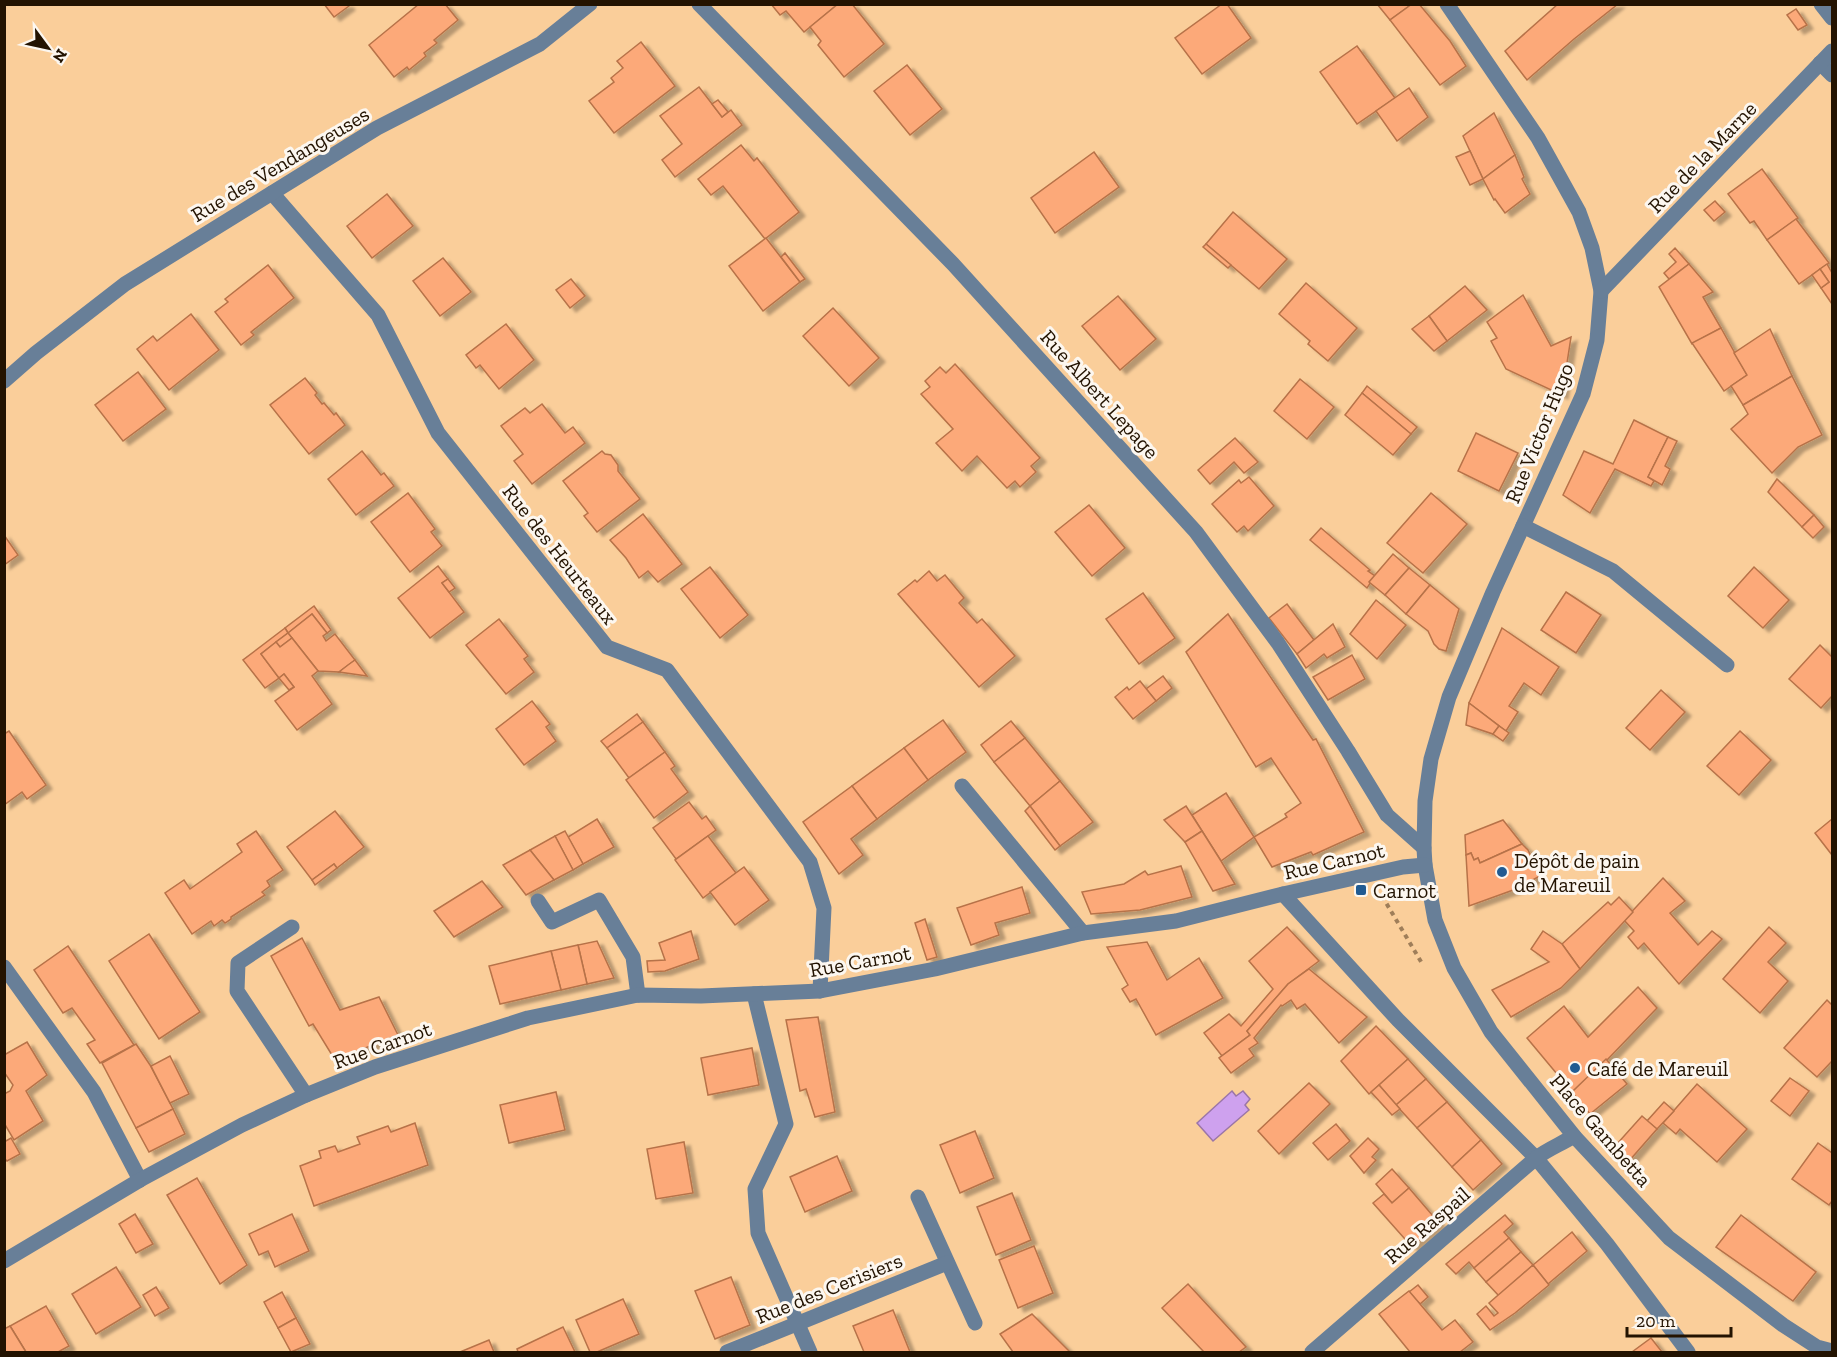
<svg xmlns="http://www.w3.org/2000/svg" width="1837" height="1357" viewBox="0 0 1837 1357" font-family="'Zilla Slab',serif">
<defs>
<filter id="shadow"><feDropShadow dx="6" dy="4" stdDeviation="1.5" flood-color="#0004"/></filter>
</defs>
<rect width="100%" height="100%" fill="#face9a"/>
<polygon fill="#cea1ee" stroke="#9b76a7" stroke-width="1.5" points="1232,1091 1236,1096 1243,1091 1250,1099 1245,1105 1249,1110 1213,1141 1197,1123"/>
<g fill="#fca979" stroke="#b77248" stroke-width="1.5" filter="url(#shadow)">
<polygon points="324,4 347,4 349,6 334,17"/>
<polygon points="419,4 445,4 458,20 434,40 437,43 424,53 426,56 409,70 407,67 394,77 369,45"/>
<polygon points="771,4 838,4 804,32 786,11 780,15"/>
<polygon points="838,4 852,4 884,44 844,77 818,45 821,41 810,27"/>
<polygon points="1222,4 1227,4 1251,38 1202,74 1175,38"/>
<polygon points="1377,4 1412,4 1390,20"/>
<polygon points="1412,4 1419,4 1450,41 1466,66 1440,85 1390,20"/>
<polygon points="1558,4 1618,4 1574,39 1527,80 1505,51"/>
<polygon points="1796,9 1807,25 1798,30 1787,15"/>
<polygon points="641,42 675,86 614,133 589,101 614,82 611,78 623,68 617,61"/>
<polygon points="1357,46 1395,98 1357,124 1320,72"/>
<polygon points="907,65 942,109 910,135 874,91"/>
<polygon points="699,87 722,117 731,110 742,125 675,177 662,160 682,144 660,116"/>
<polygon points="1409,88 1428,117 1397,141 1376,111"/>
<polygon points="718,100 728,112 722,117 712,104"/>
<polygon points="1494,113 1515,155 1483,179 1463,136"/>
<polygon points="741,145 754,161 757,158 799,212 765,239 723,186 711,195 698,179"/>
<polygon points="1470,151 1483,179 1470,185 1456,157"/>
<polygon points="1094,152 1119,187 1055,233 1031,198"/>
<polygon points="1515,155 1524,177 1522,179 1530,194 1505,213 1495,199 1494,200 1483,179"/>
<polygon points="1762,169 1798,218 1767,240 1754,221 1750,223 1728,194"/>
<polygon points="387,194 413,226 372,258 347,226"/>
<polygon points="1715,201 1725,212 1714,221 1704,210"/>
<polygon points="1233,212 1287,259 1259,289 1206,244"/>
<polygon points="1796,219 1829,263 1799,284 1767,240"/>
<polygon points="766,238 800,282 763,311 729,266"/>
<polygon points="1206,244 1231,265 1228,268 1203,247"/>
<polygon points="1675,248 1689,264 1669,279 1664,273 1676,262 1669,254"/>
<polygon points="785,253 805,279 800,282 781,257"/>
<polygon points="443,258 471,292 440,316 413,281"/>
<polygon points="1689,264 1713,292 1703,297 1721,328 1692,344 1659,287"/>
<polygon points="1827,264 1832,273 1832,304 1821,288 1829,282 1820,269"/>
<polygon points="268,265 294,298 251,332 254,335 241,345 215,312 228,302 225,299"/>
<polygon points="1820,269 1829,282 1821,288 1812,275"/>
<polygon points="571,279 585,296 570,308 556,290"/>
<polygon points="1306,283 1357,328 1328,361 1308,344 1310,341 1279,314"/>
<polygon points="1465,286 1487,310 1447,341 1429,316"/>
<polygon points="1523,295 1551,346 1571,337 1562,395 1506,369 1491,341 1497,338 1487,322"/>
<polygon points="1118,296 1156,339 1120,370 1082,326"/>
<polygon points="833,308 879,358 849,386 803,336"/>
<polygon points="191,314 219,350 169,390 137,349 153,336 157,341"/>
<polygon points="1429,316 1447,341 1434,351 1412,329"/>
<polygon points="506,324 534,360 499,389 480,365 476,368 466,355"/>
<polygon points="1721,328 1747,375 1724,391 1692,343"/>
<polygon points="1770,329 1792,376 1743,405 1731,386 1747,375 1734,353"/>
<polygon points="955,364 1040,458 1031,466 1036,472 1020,487 1015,481 1007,488 977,456 962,471 936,443 953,429 921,394 930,387 925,381 940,367 946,373"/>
<polygon points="138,372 166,409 123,441 95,405"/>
<polygon points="1792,376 1822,435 1798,447 1772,473 1731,429 1748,414 1743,405"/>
<polygon points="305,378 317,393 315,395 322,404 324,403 334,415 336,413 345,425 309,454 270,405"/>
<polygon points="1300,379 1334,407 1307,439 1274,411"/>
<polygon points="1367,386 1417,427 1411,434 1362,393"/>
<polygon points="1362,393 1411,434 1393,455 1345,415"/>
<polygon points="542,404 565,433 573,427 585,443 532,484 514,461 523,454 501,426 525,408 530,413"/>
<polygon points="1634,420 1668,437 1648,477 1654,481 1651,486 1615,469 1590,513 1563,495 1584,451 1613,464"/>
<polygon points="1476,433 1518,453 1499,491 1458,471"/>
<polygon points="1668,437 1677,441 1665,466 1670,469 1662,485 1648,477"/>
<polygon points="1235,438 1258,462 1244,473 1234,462 1210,484 1198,470"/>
<polygon points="362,451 381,475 384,473 394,486 356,515 328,479"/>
<polygon points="602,451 605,454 611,455 618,465 618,471 640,499 597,532 584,516 588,513 563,481"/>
<polygon points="1249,477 1274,506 1248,531 1244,526 1237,532 1212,504 1239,480 1241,483"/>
<polygon points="1777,479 1814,515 1802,527 1768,492"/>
<polygon points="408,493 435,529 431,532 442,546 410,572 371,522"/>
<polygon points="1431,493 1467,524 1423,573 1387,543"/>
<polygon points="1089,505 1125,548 1092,576 1055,532"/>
<polygon points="643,514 682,564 658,582 648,571 639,578 626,558 610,540"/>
<polygon points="1814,515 1824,527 1813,538 1802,527"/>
<polygon points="1321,528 1370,570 1368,571 1375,576 1367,588 1310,540"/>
<polygon points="4,535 18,555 4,565"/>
<polygon points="1393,554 1409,568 1385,595 1369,582"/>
<polygon points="438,566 448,579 442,583 464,612 430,638 398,598"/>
<polygon points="710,567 748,615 720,638 681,589"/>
<polygon points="1754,567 1789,600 1763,628 1728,596"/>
<polygon points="1409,568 1430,585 1406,614 1385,595"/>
<polygon points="929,571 937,581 945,575 964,598 959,603 977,623 982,619 1015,656 979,687 898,594 915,580 917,582"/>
<polygon points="448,579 455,588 449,592 442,583"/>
<polygon points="1430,585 1459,609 1446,651 1439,649 1434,644 1428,631 1406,614"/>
<polygon points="1566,592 1601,615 1576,653 1541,630"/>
<polygon points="1143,593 1175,638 1139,664 1106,619"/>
<polygon points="1376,600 1406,625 1377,659 1350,634"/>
<polygon points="1287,604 1314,640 1297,654 1269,618"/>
<polygon points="314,606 331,630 327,633 312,614 288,633 285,628"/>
<polygon points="312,614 327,633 323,636 326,641 335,634 355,660 339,672 318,671 288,633"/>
<polygon points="1228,614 1313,740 1316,739 1364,832 1313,855 1311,852 1272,867 1254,837 1287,817 1285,814 1301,803 1271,758 1256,767 1186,652"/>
<polygon points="499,619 528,656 524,659 534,672 506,694 466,645"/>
<polygon points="1333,624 1345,647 1327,658 1324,654 1306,668 1297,654"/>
<polygon points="285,628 288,633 261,654 279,678 265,688 243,660"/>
<polygon points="1502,628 1559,667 1541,695 1524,683 1509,706 1518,712 1506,731 1469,703"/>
<polygon points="288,633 292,638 280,647 276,642"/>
<polygon points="292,638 318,671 312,676 332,704 297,730 275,701 294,687 284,674 279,678 261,654 276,642 280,647"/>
<polygon points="1820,645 1832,657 1832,696 1821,708 1789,679"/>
<polygon points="1352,655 1365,679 1328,700 1313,677"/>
<polygon points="355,660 367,676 339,672 348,665"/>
<polygon points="284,674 294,687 289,690 279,678"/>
<polygon points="1163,676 1172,688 1156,701 1146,689"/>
<polygon points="1140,681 1156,701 1133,719 1115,697 1127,687 1129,690"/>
<polygon points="1661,690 1685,712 1650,750 1626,728"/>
<polygon points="532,701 550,724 546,727 556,741 524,765 496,729"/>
<polygon points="1469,703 1499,726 1493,734 1466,725"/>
<polygon points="637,714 643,722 607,748 601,741"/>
<polygon points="943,720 966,752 928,780 904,748"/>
<polygon points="1011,721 1025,738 994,762 981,745"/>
<polygon points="643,722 665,752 629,778 607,748"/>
<polygon points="1499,726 1509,733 1503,741 1493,734"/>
<polygon points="9,731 46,785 27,799 22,792 4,805 4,734"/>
<polygon points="1740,731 1771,760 1739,795 1707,766"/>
<polygon points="1025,738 1060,781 1030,806 994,762"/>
<polygon points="904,748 928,780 877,819 852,786"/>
<polygon points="665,752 675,766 671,769 688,792 654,818 626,780"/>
<polygon points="1060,781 1093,822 1060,846 1030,806"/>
<polygon points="852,786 877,819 851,839 863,855 839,874 803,822"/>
<polygon points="1226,793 1254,837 1221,861 1192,815"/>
<polygon points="689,802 702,819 706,816 716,830 676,859 653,828"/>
<polygon points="1030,806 1060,846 1055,850 1025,811"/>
<polygon points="1186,806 1202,831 1185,842 1164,820"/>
<polygon points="335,811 364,847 337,868 334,864 312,880 287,847"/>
<polygon points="597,819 614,847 583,864 568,837"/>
<polygon points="1832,819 1832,855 1815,833"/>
<polygon points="1503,820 1522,844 1480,863 1478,858 1474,860 1471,853 1466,855 1465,835"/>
<polygon points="256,831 283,870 267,881 270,886 262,892 265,895 231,917 231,919 225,923 222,920 214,926 211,921 192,934 165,893 184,880 190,889 242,852 237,844"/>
<polygon points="565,831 583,864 573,870 555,836"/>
<polygon points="1202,831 1221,861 1235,884 1213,891 1185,842"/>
<polygon points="555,836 573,870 554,880 530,850"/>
<polygon points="708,836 736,873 703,898 675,860"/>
<polygon points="1522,844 1528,850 1540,876 1516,889 1469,906 1466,855 1471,853 1474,860 1478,858 1480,863"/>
<polygon points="530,850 554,880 526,895 503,865"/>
<polygon points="334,864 337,868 315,885 312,880"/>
<polygon points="1181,866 1192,897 1140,910 1091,914 1082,892 1124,884 1145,871 1148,875"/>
<polygon points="744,867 769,900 735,925 710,892"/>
<polygon points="1663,878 1685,901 1670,913 1698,945 1712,931 1722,939 1679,984 1644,943 1638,949 1628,937 1634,931 1624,920"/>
<polygon points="482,881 503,907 454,937 434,911"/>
<polygon points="1022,887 1030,913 995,923 999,935 971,945 957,908"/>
<polygon points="1619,897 1633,912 1580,969 1562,944 1608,902 1611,905"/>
<polygon points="925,919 937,957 927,960 915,923"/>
<polygon points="1287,927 1319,961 1288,984 1247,1031 1250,1035 1222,1056 1204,1033 1229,1014 1241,1026 1273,989 1249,961"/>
<polygon points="1769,927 1786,943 1768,962 1788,981 1760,1013 1723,979"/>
<polygon points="691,931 699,959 665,971 648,972 647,961 665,960 659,943"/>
<polygon points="1543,931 1562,944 1580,969 1561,988 1511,1017 1492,990 1549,962 1531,949"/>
<polygon points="149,934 200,1012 159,1039 109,961"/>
<polygon points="302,938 340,1010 379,997 398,1035 335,1060 313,1024 309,1026 271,956"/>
<polygon points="597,941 614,978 587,984 578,945"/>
<polygon points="1147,942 1167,980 1199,958 1223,998 1156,1035 1136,999 1130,1002 1122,989 1128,985 1107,947"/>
<polygon points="578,945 587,984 561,990 551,951"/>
<polygon points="68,946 134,1045 100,1063 87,1044 95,1040 72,1008 63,1013 34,970"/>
<polygon points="551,951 561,990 500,1004 489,966"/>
<polygon points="1309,969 1367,1017 1339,1043 1305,1004 1297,1009 1291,1000 1282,1006 1281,1005 1254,1038 1258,1043 1249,1049 1254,1056 1231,1073 1219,1058 1250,1035 1247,1031 1288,984"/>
<polygon points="1638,987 1657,1008 1607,1060 1572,1092 1527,1038 1564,1006 1588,1037"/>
<polygon points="1827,1000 1832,1005 1832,1061 1817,1077 1784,1048"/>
<polygon points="818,1017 835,1112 815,1117 806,1089 800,1091 786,1020"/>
<polygon points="1376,1026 1408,1059 1369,1094 1341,1061"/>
<polygon points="27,1042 47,1075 26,1091 43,1121 14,1140 4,1123 4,1094 10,1091 13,1085 4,1072 4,1055"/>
<polygon points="136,1044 150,1065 173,1109 136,1128 102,1063"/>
<polygon points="752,1048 759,1085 708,1095 701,1058"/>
<polygon points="170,1056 189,1094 170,1103 151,1066"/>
<polygon points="1408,1059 1426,1079 1396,1105 1379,1085"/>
<polygon points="1606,1059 1627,1084 1590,1114 1572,1092"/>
<polygon points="1790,1078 1809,1091 1790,1116 1771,1101"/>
<polygon points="1426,1079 1447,1102 1417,1128 1396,1105"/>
<polygon points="1309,1083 1330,1104 1279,1154 1258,1131"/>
<polygon points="1697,1084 1747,1129 1717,1162 1680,1129 1676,1134 1663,1123"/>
<polygon points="1379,1085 1400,1109 1392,1115 1371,1092"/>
<polygon points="556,1092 565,1130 509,1143 500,1105"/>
<polygon points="1447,1102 1481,1140 1452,1167 1417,1128"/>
<polygon points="1664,1102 1674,1111 1657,1129 1647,1121"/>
<polygon points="173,1109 185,1134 149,1152 136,1128"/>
<polygon points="1642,1116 1657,1129 1629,1161 1616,1145"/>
<polygon points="415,1123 428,1165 314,1206 300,1166 321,1158 319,1151 335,1146 338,1152 360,1144 357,1137 388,1126 391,1132"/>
<polygon points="1336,1124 1350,1141 1328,1160 1313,1143"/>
<polygon points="975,1131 994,1178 960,1193 940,1145"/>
<polygon points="11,1138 20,1154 7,1161 4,1158 4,1142"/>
<polygon points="1368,1138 1379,1149 1372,1157 1376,1160 1364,1173 1350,1156"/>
<polygon points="1481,1140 1502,1164 1473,1190 1452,1167"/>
<polygon points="684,1142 693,1193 656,1199 647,1149"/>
<polygon points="1818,1143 1832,1153 1832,1201 1829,1205 1792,1179"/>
<polygon points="837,1156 852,1191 805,1212 790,1177"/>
<polygon points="1392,1169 1409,1188 1392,1203 1376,1184"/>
<polygon points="197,1178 247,1265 220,1284 167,1195"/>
<polygon points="1409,1188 1439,1223 1412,1247 1373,1203 1384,1194 1392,1203"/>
<polygon points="1012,1193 1031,1240 996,1255 977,1207"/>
<polygon points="135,1214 153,1244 136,1253 119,1224"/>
<polygon points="292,1214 309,1251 275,1267 268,1251 259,1255 249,1234"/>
<polygon points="1505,1215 1513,1224 1504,1232 1509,1238 1474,1268 1469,1262 1456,1274 1446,1264"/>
<polygon points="1741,1215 1816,1272 1793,1301 1716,1247"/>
<polygon points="1572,1232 1587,1251 1548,1284 1533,1265"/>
<polygon points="1509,1238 1521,1252 1486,1282 1474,1268"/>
<polygon points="1034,1246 1053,1293 1018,1308 999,1260"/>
<polygon points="1521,1252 1533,1265 1499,1296 1486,1282"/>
<polygon points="1533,1265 1549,1285 1515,1313 1490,1330 1477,1314 1486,1306 1494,1316 1498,1313 1489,1303"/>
<polygon points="116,1267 141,1307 96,1334 72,1294"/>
<polygon points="731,1277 750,1325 715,1339 695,1291"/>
<polygon points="1188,1284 1246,1347 1239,1352 1204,1352 1162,1308"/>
<polygon points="1418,1285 1428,1297 1420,1304 1409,1292"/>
<polygon points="156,1287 169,1308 155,1316 143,1295"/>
<polygon points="1409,1291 1442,1330 1455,1320 1473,1342 1460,1352 1410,1352 1379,1314"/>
<polygon points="282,1292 296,1318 278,1328 264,1302"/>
<polygon points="623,1299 639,1334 597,1352 590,1352 576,1320"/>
<polygon points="46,1306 69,1346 58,1352 26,1352 10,1326"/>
<polygon points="893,1310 910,1352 864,1352 853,1326"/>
<polygon points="1032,1314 1070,1352 1013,1352 1000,1334"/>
<polygon points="296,1318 310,1344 291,1352 278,1328"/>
<polygon points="10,1326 26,1352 4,1352 4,1329"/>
<polygon points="563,1327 575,1352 518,1352 517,1349"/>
<polygon points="1651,1338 1662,1352 1632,1352"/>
<polygon points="489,1340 494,1352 460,1352"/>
</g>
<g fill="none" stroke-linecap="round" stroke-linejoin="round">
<polyline stroke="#9f7e59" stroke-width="4" stroke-dasharray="4.5 4.5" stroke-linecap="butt" points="1382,896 1423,965"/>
<g stroke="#687f98" stroke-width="15">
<polyline points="699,4 953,264 1196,532 1278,643 1348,751 1387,815 1424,848"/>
<polyline points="1447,4 1538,138 1579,212 1592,248 1601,291 1597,340 1583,394 1493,592 1449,697 1431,759 1425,801 1424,848 1425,865 1435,920 1454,968 1491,1032 1574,1136 1669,1238 1783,1325 1817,1347 1832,1351"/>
<polyline points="1821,4 1832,18"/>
<polyline points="1820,63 1832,75"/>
<polyline points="272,193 378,315 438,433 607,647 667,670 810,862 824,908 820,991"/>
<polyline points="1601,291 1832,51"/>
<polyline points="4,381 36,353 125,284 377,128 540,44 590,4"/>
<polyline points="1523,526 1613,571 1727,665"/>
<polyline points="962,786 1083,933"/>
<polyline points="1283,894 1398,1020 1536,1158 1607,1244 1688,1352"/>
<polyline points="538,901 552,922 599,900 633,957 638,995"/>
<polyline points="292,927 238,963 237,991 306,1095"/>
<polyline points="4,967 94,1092 140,1180"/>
<polyline points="754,994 786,1124 755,1189 758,1233 810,1352"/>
<polyline points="918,1197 975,1323"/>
<polyline points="4,1261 140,1180 242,1125 306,1095 375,1067 528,1018 638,995 701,996 820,991 935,969 1083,933 1176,921 1283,894 1403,867 1425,865"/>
<polyline points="727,1352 947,1263"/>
<path d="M1312,1352L1536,1158C1548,1149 1561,1144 1574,1136"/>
</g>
</g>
<g fill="#215b92" stroke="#fcf7f0" stroke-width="2">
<circle cx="1502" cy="872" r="6"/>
<rect x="1355" y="884" width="12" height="12" rx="3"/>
<circle cx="1575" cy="1068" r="6"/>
</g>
<g text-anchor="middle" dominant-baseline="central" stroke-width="6" stroke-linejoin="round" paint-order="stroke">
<g font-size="21" fill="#231301" stroke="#fcf7f0">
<text transform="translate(1702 157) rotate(-46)">Rue de la Marne</text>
<text transform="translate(280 164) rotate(-31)">Rue des Vendangeuses</text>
<text transform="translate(1100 394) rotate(48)">Rue Albert Lepage</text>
<text transform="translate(1539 433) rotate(-68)">Rue Victor Hugo</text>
<text transform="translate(560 554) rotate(52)">Rue des Heurteaux</text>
<text transform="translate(1334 861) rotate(-13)">Rue Carnot</text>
<text transform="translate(860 961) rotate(-10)">Rue Carnot</text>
<text transform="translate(382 1045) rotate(-20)">Rue Carnot</text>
<text transform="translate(1601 1130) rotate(49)">Place Gambetta</text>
<text transform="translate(1427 1225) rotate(-41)">Rue Raspail</text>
<text transform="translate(829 1288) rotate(-22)">Rue des Cerisiers</text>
</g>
<g font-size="21" fill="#231301" stroke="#fcf7f0" text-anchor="start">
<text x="1514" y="860">Dépôt de pain<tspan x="1514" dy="24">de Mareuil</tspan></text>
<text x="1373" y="890">Carnot</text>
<text x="1587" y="1068">Café de Mareuil</text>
</g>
</g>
<rect width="1837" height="1357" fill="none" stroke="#231301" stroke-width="12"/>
<g transform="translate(48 48) rotate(123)" stroke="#fcf7f0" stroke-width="4.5" paint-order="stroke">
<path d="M0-4.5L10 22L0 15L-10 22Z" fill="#231301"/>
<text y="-9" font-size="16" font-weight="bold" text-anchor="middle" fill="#231301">N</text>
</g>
<path d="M1627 1327v9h104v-9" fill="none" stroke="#231301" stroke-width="3"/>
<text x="1636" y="1327" font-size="18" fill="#231301" stroke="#fcf7f0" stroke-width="4.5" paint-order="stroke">20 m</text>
</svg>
